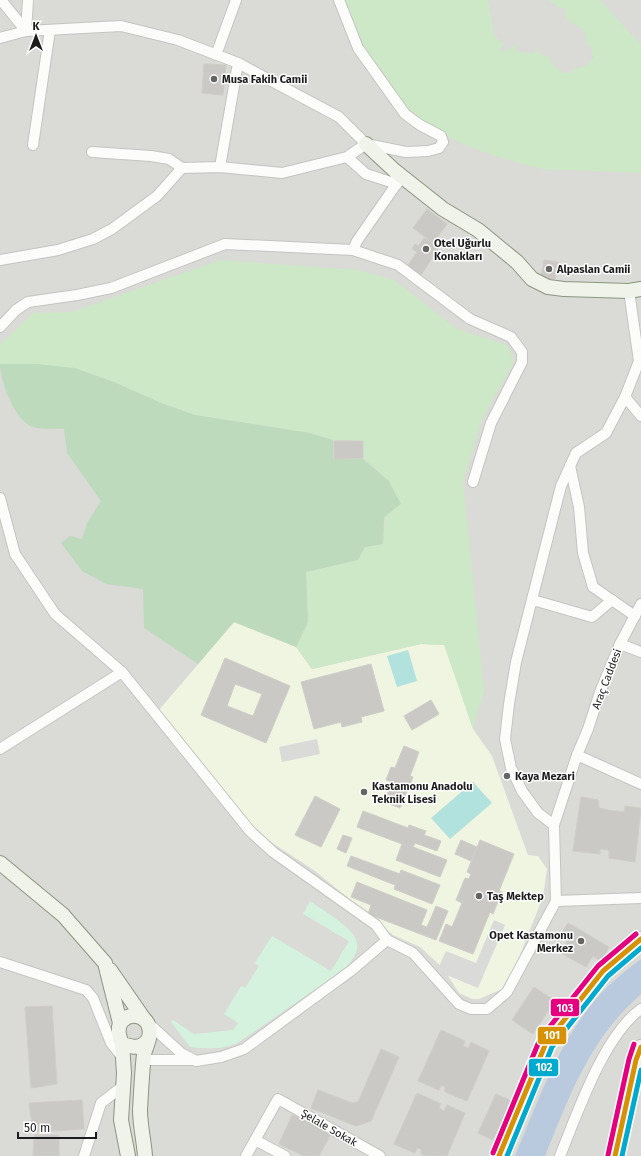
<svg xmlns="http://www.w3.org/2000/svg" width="641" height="1156" viewBox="0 0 641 1156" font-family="'Fira Sans',sans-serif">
<rect width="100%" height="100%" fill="#ebebe6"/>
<rect fill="#dadad7" x="0" y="0" width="641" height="1156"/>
<polygon fill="#eff5e1" points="234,622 296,647 312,669 421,644 445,645 473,729 492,756 528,855 538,856 547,869 543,897 510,980 502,989 479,999 472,999 459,993 443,968 420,947 393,935 315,871 251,829 159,710"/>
<g fill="#cde8c6">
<polygon points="341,0 488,0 494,35 504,45 499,49 503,52 517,44 514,50 533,54 534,50 552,59 550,62 563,73 569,73 577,68 587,66 594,57 592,54 592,47 588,45 584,30 569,21 565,16 566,10 553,4 549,0 600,0 641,45 641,173 541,169 495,156 458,142 415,118 367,60"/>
<polygon points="220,260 358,270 394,280 457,329 507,345 514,361 482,419 463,481 484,691 473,729 444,645 421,644 312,669 296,647 308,622 306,572 358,560 365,547 383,544 389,481 363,458 362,441 333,440 310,433 195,415 161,403 114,382 36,364 0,364 0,345 33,313 72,312"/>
</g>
<path fill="#bedabd" d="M0,364H36L75,368L114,382L161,403L195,415L310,433L333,440V459H363L389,481L401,504L384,517L383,544L365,547L358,560L306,572L308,622L296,647L234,622L198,664L144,628L143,589L106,584L82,571L61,543L70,536L82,539L87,523L101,501L67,453L64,429C55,428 43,430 33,427C15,422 0,381 0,364Z"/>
<path fill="#d4f2de" d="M310,901C322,910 355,928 357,943C359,952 351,961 346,968L239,1042C223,1050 208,1049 190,1047L171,1022L173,1020L194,1034L233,1030L238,1023L224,1014L241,986L245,988L259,966L255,963L272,936L331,971L349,941L303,914Z"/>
<g fill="#b2e2dd">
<polygon points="408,650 417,681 397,687 387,656"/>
<polygon points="473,782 492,803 450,839 431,818"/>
</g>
<g fill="#dadad8">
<polygon points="317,739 320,754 282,762 279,747"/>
<polygon points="494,920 505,925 478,988 437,971 446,951 476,963"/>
</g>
<path fill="#bacade" d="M641,959V994C589,1040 571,1093 545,1156H515C538,1102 557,1045 596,999C609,984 625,971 641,959Z"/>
<g fill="#cac9c5" stroke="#cecdc7" fill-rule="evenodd">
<polygon points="204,64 226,65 223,95 202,93"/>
<polygon points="427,209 447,224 433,243 413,228"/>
<polygon points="424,238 439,247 420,277 406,268 417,252 412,249 415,244 419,246"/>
<polygon points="544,260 558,262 555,279 541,277"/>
<polygon points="334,441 363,441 363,458 334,459"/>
<path d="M225,658L290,686L266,743L201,715ZM235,684L262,694L253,716L227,706Z"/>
<polygon points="371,664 384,711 361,717 362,722 342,727 341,722 314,729 301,682"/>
<polygon points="431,700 439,714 412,730 404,716"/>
<polygon points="404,746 419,752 410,776 413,777 400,808 384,802 392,782 386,780 391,767 395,768"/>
<polygon points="315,796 340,809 321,847 295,835"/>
<polygon points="581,797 598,800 599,808 608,810 624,812 625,806 641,808 635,862 609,858 609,850 600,849 600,854 573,851"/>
<polygon points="363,811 408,828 409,825 426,831 424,835 441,841 437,851 415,843 413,847 447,860 440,877 396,860 402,844 357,827"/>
<polygon points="343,835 352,838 346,853 337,849"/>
<polygon points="461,840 477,847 471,861 455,854"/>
<polygon points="480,840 514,854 499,891 502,892 493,914 490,912 473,954 439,941 446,924 452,927 462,903 456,900 465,878 469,879 471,874 467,872"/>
<polygon points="351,856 400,874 395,885 347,866"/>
<polygon points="401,870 440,885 432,904 394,889"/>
<polygon points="357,882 427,910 421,925 427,927 436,906 448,911 436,940 368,914 371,905 351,897"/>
<polygon points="568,923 609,947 601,961 593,956 586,967 561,953 567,941 561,934"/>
<polygon points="534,987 555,1001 533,1034 512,1020"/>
<polygon points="52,1006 57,1084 31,1088 25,1007"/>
<polygon points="441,1030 465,1041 463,1046 468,1048 471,1042 489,1051 467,1101 445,1092 445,1087 441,1085 439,1090 418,1081"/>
<polygon points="381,1049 399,1057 371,1121 356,1126 311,1108 318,1090 352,1103 358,1102"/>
<polygon points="417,1093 441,1104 439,1108 444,1111 447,1105 465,1113 447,1156 425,1156 421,1154 421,1149 417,1148 415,1153 394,1144"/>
<polygon points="496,1094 512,1101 493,1140 478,1133"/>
<polygon points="82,1100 84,1129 33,1132 29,1103"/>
<polygon points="292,1115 332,1132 319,1156 304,1156 279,1144"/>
<polygon points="34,1135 59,1135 59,1156 33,1156"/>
</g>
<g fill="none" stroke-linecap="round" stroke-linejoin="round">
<g stroke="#c4c4c2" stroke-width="12">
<g id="street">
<polyline points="1,0 26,31"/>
<polyline points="26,31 28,0"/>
<polyline points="0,38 26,31 121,26 178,40 238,63 339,117 366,144 406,152 428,151 439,148 443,142 441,136 420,125 405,114 358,48 339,0"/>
<polyline points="216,55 236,0"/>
<polyline points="33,145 50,30"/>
<polyline points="92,152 151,156 169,159 182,168 220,167 282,173 347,157 366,144"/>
<polyline points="347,157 366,174 397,184"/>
<polyline points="220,167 238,63"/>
<polyline points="353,250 357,241 402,176"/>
<polyline points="0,260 58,250 93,239 112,229 157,196 182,168"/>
<polyline points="0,327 16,310 28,302 77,295 111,288 225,244 353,250 398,265 470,319 511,337 522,352 522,362 491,423 473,482"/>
<polyline points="625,397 641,416"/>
<polyline points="570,466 579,507 583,553 593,587 635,616"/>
<polyline points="0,498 15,554 55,614 122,672 250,831 273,852 376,925 387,940"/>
<polyline points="533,600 592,617 612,600"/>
<polyline points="620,644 641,652"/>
<polyline points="0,749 122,672"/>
<polyline points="577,755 641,784"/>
<polyline points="554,825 538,813 522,791 511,768 505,739 509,704 516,662 561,486 576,453 606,433 625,397 639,361 629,291"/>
<polyline points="556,901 554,825 577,755 588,729 600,692 620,644 641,604"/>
<polyline points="0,962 86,990 93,998 111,1043 123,1058"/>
<polyline points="147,1022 181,1053 196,1061 221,1057 244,1049 352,970 387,940 413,953 459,1004 471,1009 487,1009 507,992 556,901 641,898"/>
<polyline points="144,1055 148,1060 192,1060"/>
<polyline points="255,1140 285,1156"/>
<polyline points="84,1156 101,1103 123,1086"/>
<polyline points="246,1156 278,1099 380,1156"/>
<path d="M560,1156C577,1114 604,1035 641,1009"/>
</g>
</g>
<g stroke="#8c957f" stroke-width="16">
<g id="secondary">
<polyline points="366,144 395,171 443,209 478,230 517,262 532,279 548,287 564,289 629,291 641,289"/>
<polyline points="0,863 63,915 105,963 120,1023"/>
<polyline points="110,970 144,1019"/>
<polyline points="122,1044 124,1073 121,1120 128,1156"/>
<path d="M145,1156C144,1141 140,1125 140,1110C141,1092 142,1072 144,1054C146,1046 152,1036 149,1027C146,1015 130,1012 122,1021C116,1028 119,1037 122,1044C133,1047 139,1050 148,1040"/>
</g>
</g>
<g stroke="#a0a084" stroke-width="16">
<g id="primary">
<polyline points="499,1156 546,1043 603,971 641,939"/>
<polyline points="615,1156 636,1060 641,1047"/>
</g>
</g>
<use href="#street" stroke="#fcfcfb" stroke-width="10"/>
<use href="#secondary" stroke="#eff3ea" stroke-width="14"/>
<use href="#primary" stroke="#f0efe4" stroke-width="15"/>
<g stroke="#fff" stroke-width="8">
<g id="bus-1">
<polyline points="499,1156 546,1043 603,971 641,939"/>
<polyline points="615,1156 636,1060 641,1047"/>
</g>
</g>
<g stroke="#fff" stroke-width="8">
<g id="bus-2">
<polyline points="507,1156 552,1047 608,976 641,948"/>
<polyline points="622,1156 641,1070"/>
</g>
</g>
<g stroke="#fff" stroke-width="8">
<g id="bus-3">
<polyline points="493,1153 540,1039 598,966 636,934"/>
<polyline points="608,1155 629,1059 634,1044"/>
</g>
</g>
<use href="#bus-1" stroke="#d69104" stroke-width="5"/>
<use href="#bus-2" stroke="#00a9ce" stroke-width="5"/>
<use href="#bus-3" stroke="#e5007d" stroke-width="5"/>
</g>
<g fill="#656563" stroke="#fff" stroke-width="1.5">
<circle cx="214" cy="79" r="4"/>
<circle cx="426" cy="249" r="4"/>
<circle cx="549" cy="269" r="4"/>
<circle cx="507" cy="776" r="4"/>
<circle cx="364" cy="792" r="4"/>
<circle cx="479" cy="896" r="4"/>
<circle cx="581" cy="941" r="4"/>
</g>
<g text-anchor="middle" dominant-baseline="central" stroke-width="3" stroke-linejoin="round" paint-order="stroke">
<g font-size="11" font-weight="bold" fill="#1d1d1d" stroke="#fff" text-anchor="start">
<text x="222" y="79">Musa Fakih Camii</text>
<text x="434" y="243">Otel Uğurlu<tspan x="434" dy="13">Konakları</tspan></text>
<text x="557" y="269">Alpaslan Camii</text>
<text x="515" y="776">Kaya Mezari</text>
<text x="372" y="786">Kastamonu Anadolu<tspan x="372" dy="13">Teknik Lisesi</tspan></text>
<text x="487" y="896">Taş Mektep</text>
<text x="573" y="935" text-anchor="end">Opet Kastamonu<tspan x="573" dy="13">Merkez</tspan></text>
</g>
<g font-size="11" fill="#1d1d1d" stroke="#fff">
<text transform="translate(607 679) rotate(-69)">Araç Caddesi</text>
<text transform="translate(329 1128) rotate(30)">Şelale Sokak</text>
</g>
</g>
<g stroke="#fff" stroke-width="1.5">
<rect x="550" y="998" width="30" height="19" rx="4" fill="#e5007d"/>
<rect x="537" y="1026" width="30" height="19" rx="4" fill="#d69104"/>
<rect x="528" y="1058" width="31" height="19" rx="4" fill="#00a9ce"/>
</g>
<g font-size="11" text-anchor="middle" font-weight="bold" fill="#fff">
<text x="565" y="1012">103</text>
<text x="552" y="1039">101</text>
<text x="544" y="1071">102</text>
</g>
<g transform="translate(36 36)" stroke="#ffffff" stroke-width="3" paint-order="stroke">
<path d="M0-3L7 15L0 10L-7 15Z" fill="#1d1d1d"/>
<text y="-6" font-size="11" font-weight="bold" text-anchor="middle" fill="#1d1d1d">K</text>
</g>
<path d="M18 1132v6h78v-6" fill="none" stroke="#1d1d1d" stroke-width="2"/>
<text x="24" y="1132" font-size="12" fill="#1d1d1d" stroke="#ffffff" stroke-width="3" paint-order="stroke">50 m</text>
</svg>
